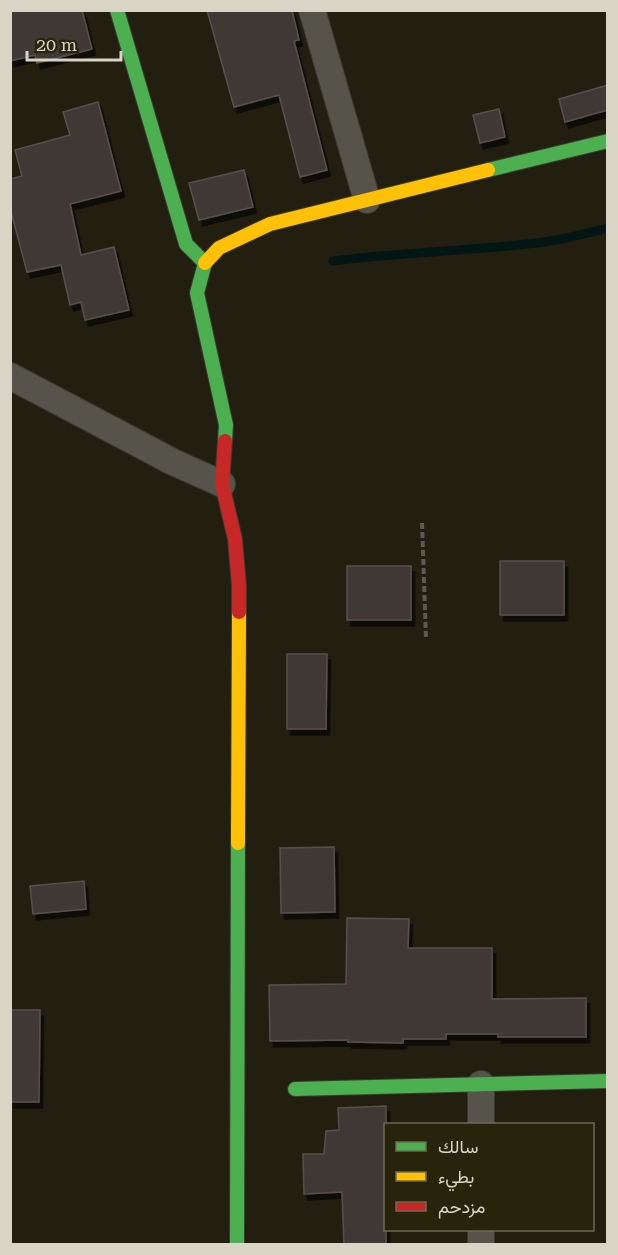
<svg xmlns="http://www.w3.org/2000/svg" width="618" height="1255" viewBox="0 0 618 1255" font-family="'Roboto Serif',Vazirmatn,serif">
<defs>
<filter id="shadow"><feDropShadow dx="3.5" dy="6" stdDeviation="0" flood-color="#0009"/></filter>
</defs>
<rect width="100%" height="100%" fill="#221f11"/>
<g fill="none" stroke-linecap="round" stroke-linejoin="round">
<path stroke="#041515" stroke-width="9" d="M333,261C403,252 474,251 544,242C566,239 587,233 608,228"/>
</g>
<g fill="#413836" stroke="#57504d" stroke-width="1.5" filter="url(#shadow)">
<polygon points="10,10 82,10 92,49 37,63 35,55 10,61"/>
<polygon points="207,10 292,10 299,40 294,41 327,170 300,177 279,95 234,107"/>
<polygon points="608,85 608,110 565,122 559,99"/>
<polygon points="98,102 121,191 70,204 81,255 114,247 129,310 85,320 81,302 70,305 61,265 27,272 10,208 10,179 22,176 15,150 70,135 63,112"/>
<polygon points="499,109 505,137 480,143 473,115"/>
<polygon points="244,170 253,207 199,220 189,183"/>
<rect x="500" y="561" width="64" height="54"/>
<rect x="347" y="566" width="64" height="54"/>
<polygon points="287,654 327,654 326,729 287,729"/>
<polygon points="334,847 335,912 281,913 280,848"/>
<polygon points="84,881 86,909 33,914 30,886"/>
<polygon points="347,918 409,919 408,948 492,948 492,999 586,998 586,1037 498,1037 498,1034 446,1034 446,1039 403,1039 403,1043 348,1042 348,1040 270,1041 269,985 346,984"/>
<polygon points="10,1010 40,1010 39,1102 10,1102"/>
<polygon points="386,1106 386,1245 344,1245 342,1192 304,1194 303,1154 324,1154 326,1131 339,1130 338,1108"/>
</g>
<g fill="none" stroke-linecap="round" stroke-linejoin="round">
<g stroke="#3c3a31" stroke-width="28">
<g id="street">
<polyline points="312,10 367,200"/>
<polyline points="10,376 173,462 222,484"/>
<polyline points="481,1124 481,1084"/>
<polyline points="481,1244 481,1230"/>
</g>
</g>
<g stroke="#3c3a31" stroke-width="16">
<g id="fast">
<polyline points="117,10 186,244 205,263 197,293 226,425 225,441"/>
<polyline points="488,170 608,141"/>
<polyline points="295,1089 608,1081"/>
<polyline points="237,1244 238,843"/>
</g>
</g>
<g stroke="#3c3a31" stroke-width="16">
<g id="slow">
<polyline points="205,263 219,248 270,224 488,170"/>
<polyline points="238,843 239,612"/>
</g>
</g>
<g stroke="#3c3a31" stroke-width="16">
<polyline id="jam" points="225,441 222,484 235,539 239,585 239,612"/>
</g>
<polyline stroke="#5c5a51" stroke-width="4" stroke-dasharray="6 3" stroke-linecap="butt" points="422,523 426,639"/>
<use href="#street" stroke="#56544a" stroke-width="26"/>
<use href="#fast" stroke="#4caf50" stroke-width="14"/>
<use href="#slow" stroke="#ffc107" stroke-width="14"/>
<use href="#jam" stroke="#c62828" stroke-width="14"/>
</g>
<rect width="618" height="1255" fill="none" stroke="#d8d5c7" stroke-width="24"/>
<rect x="384" y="1123" width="210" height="108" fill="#28230b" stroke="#6e6a56" stroke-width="1.5"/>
<rect x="396" y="1142" width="30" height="9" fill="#4caf50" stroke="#6e6a56" stroke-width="1.5"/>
<text x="438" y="1153" font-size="18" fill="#d8d5c7">سالك</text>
<rect x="396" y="1172" width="30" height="9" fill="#ffc107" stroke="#6e6a56" stroke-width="1.5"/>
<text x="438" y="1183" font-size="18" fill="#d8d5c7">بطيء</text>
<rect x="396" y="1202" width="30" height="9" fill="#c62828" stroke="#6e6a56" stroke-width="1.5"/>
<text x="438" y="1213" font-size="18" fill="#d8d5c7">مزدحم</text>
<path d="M27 51v9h94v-9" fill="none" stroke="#d8d5c7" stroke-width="3"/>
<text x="36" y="51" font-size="18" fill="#d8d5c7" stroke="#28230b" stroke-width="4.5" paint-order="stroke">20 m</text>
</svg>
